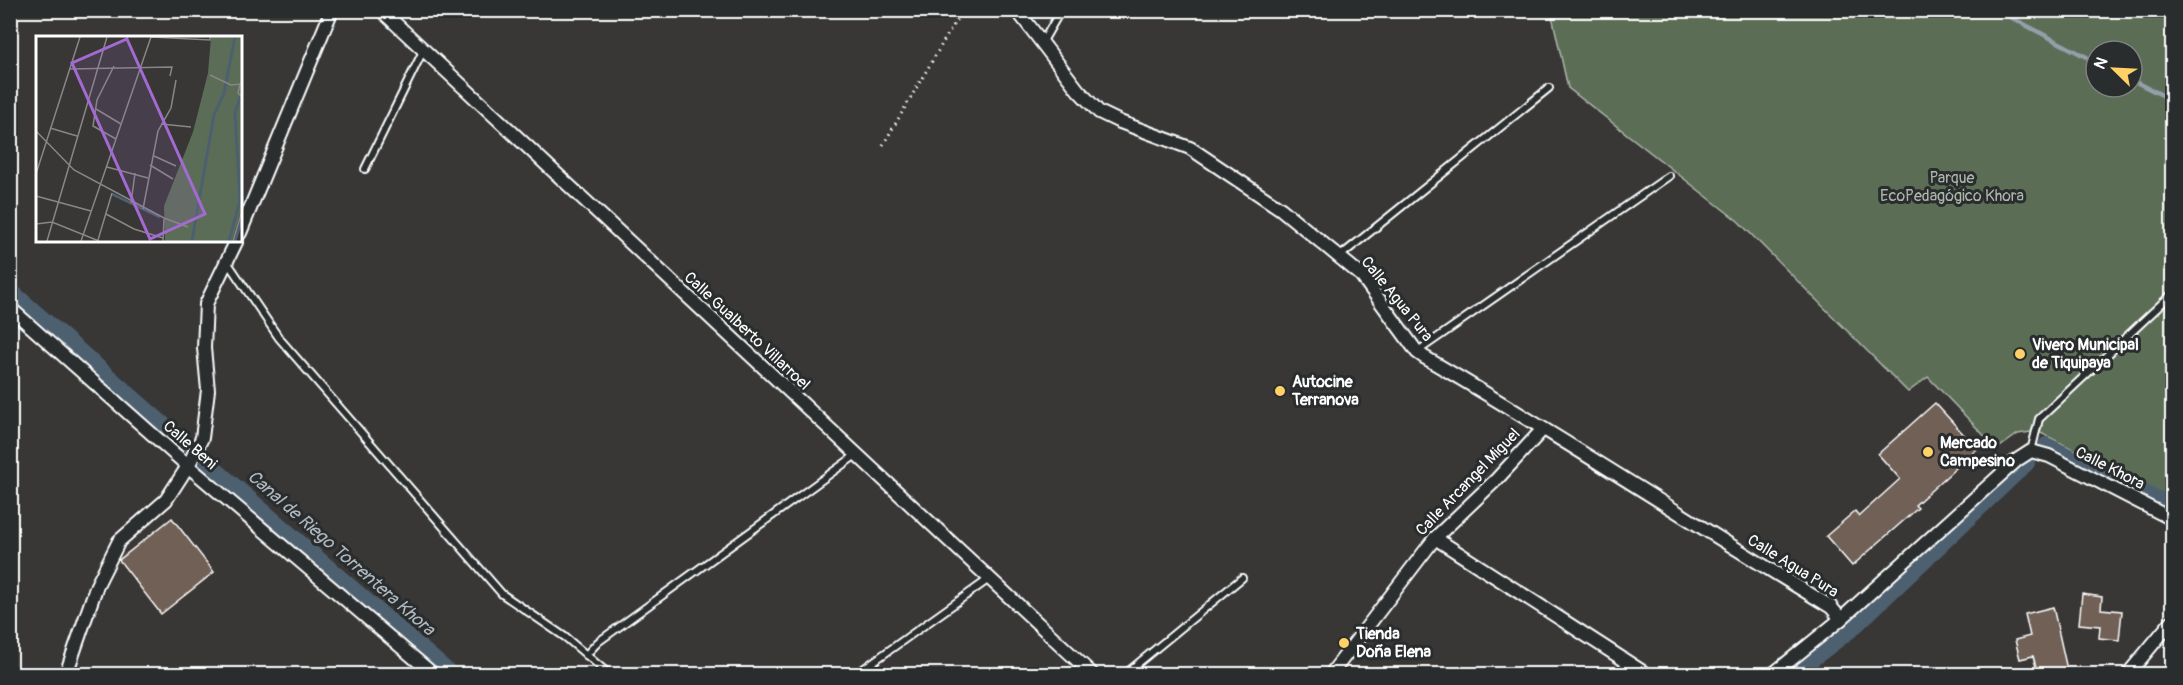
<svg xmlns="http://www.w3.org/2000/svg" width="2183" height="685" viewBox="0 0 2183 685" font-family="Pangolin,sans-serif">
<rect width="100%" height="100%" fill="#383736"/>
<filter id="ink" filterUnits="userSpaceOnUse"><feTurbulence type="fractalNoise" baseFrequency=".0167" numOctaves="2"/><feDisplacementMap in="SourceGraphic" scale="12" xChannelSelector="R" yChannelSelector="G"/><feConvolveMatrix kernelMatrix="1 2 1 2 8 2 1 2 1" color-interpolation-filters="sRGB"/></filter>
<g filter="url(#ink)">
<path fill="#5b6d56" stroke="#adb6aa" stroke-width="1.5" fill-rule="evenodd" d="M1551,11H2172V499L2037,431L2018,434L1997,449L1928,377L1908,392L1738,221L1568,88ZM2096,51H2132V87H2096Z"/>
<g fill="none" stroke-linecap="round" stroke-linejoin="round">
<g stroke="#94a0a9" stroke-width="4.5">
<polyline points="1997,10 2096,62"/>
<polyline points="2132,80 2172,100"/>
</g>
<g stroke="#4d6070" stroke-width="16">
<polyline points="10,290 186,444"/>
<polyline points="2046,445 2172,506"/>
<polyline points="206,461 451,674"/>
<polyline points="1793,674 1852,629 2027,463"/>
</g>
</g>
<g fill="#6f6055" stroke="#fff" stroke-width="1.5">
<polygon points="1935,403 1977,449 1915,505 1918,508 1852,566 1826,536 1855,511 1859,516 1900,479 1878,454"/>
<polygon points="172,518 214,572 161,614 119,560"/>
<polygon points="2082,594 2102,597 2101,609 2122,611 2119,640 2099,638 2100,626 2079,624"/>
<polygon points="2053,607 2068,674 2038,674 2033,656 2020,659 2015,640 2030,636 2025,614"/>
</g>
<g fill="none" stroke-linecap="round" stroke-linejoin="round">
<g stroke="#fff" stroke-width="10">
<g id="service">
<polyline points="1042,43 1061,10"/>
<polyline points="365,169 423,51"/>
<polyline points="1339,257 1549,88"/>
<polyline points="228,263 279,338 502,594 565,637 609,674"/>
<polyline points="1418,351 1669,176"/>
<polyline points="2031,451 2039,419 2172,294"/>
<polyline points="586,655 598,642 856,455"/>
<polyline points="856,674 989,579"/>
<polyline points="1125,674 1242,578"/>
</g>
</g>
<g stroke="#fff" stroke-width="16">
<g id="minor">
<polyline points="381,10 1092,674"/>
<path d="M1017,10L1078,90L1099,112L1120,122L1190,148L1281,209L1361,275L1417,352L1424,357C1562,437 1695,525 1831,607L1841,619"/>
<polyline points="240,233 332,10"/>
<polyline points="10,308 188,466 433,674"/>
<polyline points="1435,538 1646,674"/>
<polyline points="66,674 97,585 119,541 166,500 188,466 202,438 208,390 204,348 206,304 237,240"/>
<polyline points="1331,674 1435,538 1497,479 1543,429"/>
<polyline points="1773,674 1841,619 2017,460 2031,451 2049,456 2172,519"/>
<polyline points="2128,674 2172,621"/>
</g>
</g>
<polyline stroke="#fff" stroke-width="3" stroke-dasharray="1.5 4.5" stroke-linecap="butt" points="883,145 962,10"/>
<use href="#service" stroke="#2a2d2e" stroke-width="6"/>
<use href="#minor" stroke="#2a2d2e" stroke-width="12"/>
</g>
</g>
<g fill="#ffd166" stroke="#2a2d2e" stroke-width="2">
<circle cx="2020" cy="354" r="6"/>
<circle cx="1280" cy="391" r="6"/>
<circle cx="1928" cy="452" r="6"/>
<circle cx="1344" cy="643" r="6"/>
</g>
<g text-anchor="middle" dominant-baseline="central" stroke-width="6" stroke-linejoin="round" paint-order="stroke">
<g font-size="16" fill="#adb6aa" stroke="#2a2d2e">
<text x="1952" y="178">Parque<tspan x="1952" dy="18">EcoPedagógico Khora</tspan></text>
</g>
<g font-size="16" fill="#fff" stroke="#2a2d2e">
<text transform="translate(1397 299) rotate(51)">Calle Agua Pura</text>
<text transform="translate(747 331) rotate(43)">Calle Gualberto Villarroel</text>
<text transform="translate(190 445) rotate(41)">Calle Beni</text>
<text transform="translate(2110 468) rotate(27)">Calle Khora</text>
<text transform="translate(1468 482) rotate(-46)">Calle Arcangel Miguel</text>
<text transform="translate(1793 566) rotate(32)">Calle Agua Pura</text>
</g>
<g font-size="16" font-weight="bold" fill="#fff" stroke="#2a2d2e" text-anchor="start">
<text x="2032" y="345">Vivero Municipal<tspan x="2032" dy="18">de Tiquipaya</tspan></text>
<text x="1292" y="382">Autocine<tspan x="1292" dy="18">Terranova</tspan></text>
<text x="1940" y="443">Mercado<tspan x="1940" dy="18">Campesino</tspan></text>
<text x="1356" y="634">Tienda<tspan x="1356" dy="18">Doña Elena</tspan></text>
</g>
<g font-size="18" font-style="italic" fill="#afb7bf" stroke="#2a2d2e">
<text transform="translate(341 553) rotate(41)">Canal de Riego Torrentera Khora</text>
</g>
</g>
<g transform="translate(36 36)">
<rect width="206" height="206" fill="#383736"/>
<path d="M175,1H205L206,172L196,205H129L128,170L157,96L172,37Z" fill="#5b6d56"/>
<path fill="none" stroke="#4d6070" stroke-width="3" d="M76,158L124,181M156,205L178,79L188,57L199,1M193,205L204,165L199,77L205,59M199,205L206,182"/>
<path fill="none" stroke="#888786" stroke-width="1.5" d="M115,1L174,4V1M78,30L61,64L57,90L80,103M34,33L136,31L134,40M174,39L195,49L204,48L202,57L206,61M60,73L85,88M206,79V112M125,88L155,91M14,92L41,100M0,95L38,134L128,182M118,120L140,130M114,129L137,143M71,131L112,142M0,138L44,1M0,160L55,175M95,167L99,137M107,173L122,95L135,72L140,44M70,178L98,193L127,202M128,182L152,191M0,188L16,186L63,205M62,204L76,157M11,205L71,1M45,205L115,1M127,205L128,183M197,205L206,175"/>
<path fill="#a36bd2" fill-opacity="0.15" stroke="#a36bd2" stroke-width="3" d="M91,3L169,178L114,203L36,27Z"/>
<rect width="206" height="206" fill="none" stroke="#fff" stroke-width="3"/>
</g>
<rect width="2183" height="685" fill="none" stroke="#2a2d2e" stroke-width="36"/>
<rect x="18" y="18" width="2147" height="649" fill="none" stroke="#fff" stroke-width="2" filter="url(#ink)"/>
<g transform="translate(2114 69) rotate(294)"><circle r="28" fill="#2a2d2e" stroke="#7f8182" stroke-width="1.5"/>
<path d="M0-4.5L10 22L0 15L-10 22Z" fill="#ffd166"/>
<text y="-9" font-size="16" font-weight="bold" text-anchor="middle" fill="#ffffff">N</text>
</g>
</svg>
